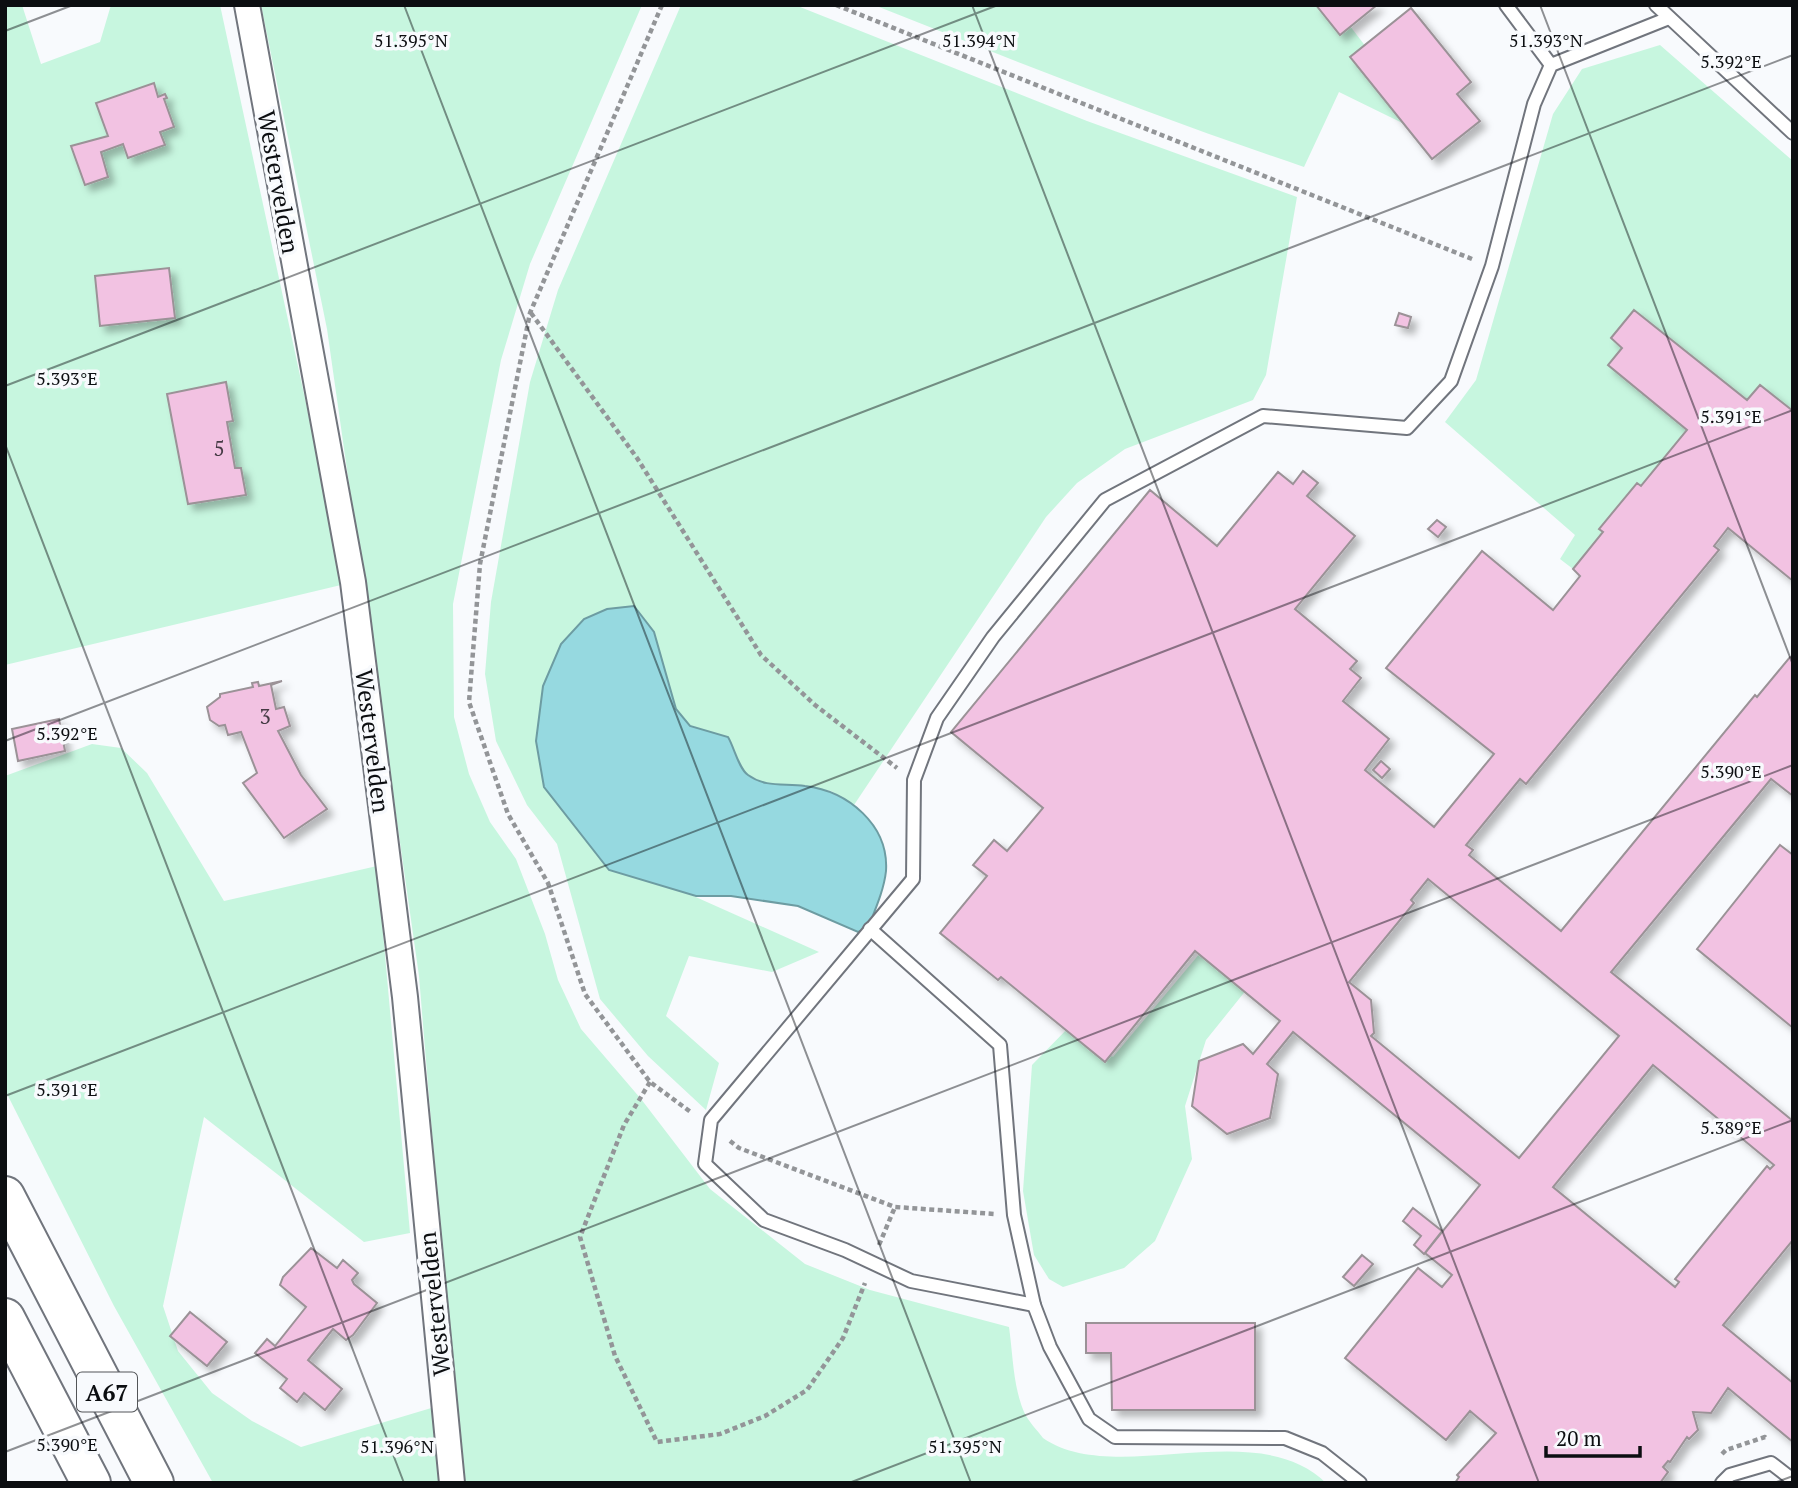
<svg xmlns="http://www.w3.org/2000/svg" width="1798" height="1488" viewBox="0 0 1798 1488" font-family="'PT Serif',serif">
<defs>
<filter id="shadow"><feDropShadow dx="6" dy="6" stdDeviation="3.5" flood-color="#0004"/></filter>
</defs>
<rect width="100%" height="100%" fill="#f8fafd"/>
<g fill="#c7f6df">
<polygon points="5,5 22,5 41,64 100,42 111,5 220,5 315,445 341,585 5,665"/>
<path d="M261,5H642L530,264L501,360L453,604L454,717L469,774L490,822L516,859L545,934L558,980L581,1029L641,1099L710,1189L805,1264L870,1290L1009,1327C1013,1355 1013,1386 1024,1412C1028,1421 1037,1430 1043,1438C1115,1488 1256,1414 1326,1483H461L419,976L327,329Z"/>
<polygon points="681,5 795,5 1087,121 1297,197 1266,375 1253,400 1125,449 1077,483 1046,517 854,805 831,791 806,786 765,784 745,773 728,737 690,726 676,709 654,632 543,686 536,741 544,787 609,870 689,894 819,952 772,972 689,956 666,1016 719,1063 706,1110 648,1056 600,999 557,844 527,805 496,741 485,674 491,602 530,382 558,290"/>
<path d="M874,5H1334L1437,140L1339,92L1304,167C1159,118 1017,62 874,5Z"/>
<polygon points="1660,45 1793,161 1793,437 1634,310 1611,338 1622,348 1608,365 1687,430 1641,486 1637,483 1599,529 1603,532 1573,569 1560,559 1575,535 1445,422 1476,380 1553,114 1582,69"/>
<polygon points="92,744 121,748 147,773 224,901 377,866 410,1233 364,1242 204,1117 163,1306 178,1351 212,1393 252,1421 301,1447 438,1406 442,1483 213,1483 114,1306 5,1090 5,776"/>
<polygon points="1201,952 1247,989 1206,1040 1185,1106 1192,1159 1155,1241 1124,1268 1063,1287 1049,1279 1034,1255 1023,1191 1032,1065 1071,1025 1113,1057"/>
</g>
<path fill="#96d9e0" stroke="#6d9ca2" stroke-width="2" d="M634,606L654,632L676,709L690,726L728,737C734,747 739,769 748,775C766,788 784,783 805,786C848,791 889,825 886,871C884,890 875,910 868,928L858,932L798,906L731,896H696L609,870L544,787L536,741L543,686L561,644L584,619L607,609Z"/>
<g fill="#f2c2e2" stroke="#9b9297" stroke-width="2" fill-rule="evenodd" filter="url(#shadow)">
<polygon points="1316,5 1377,5 1340,35"/>
<polygon points="1411,8 1471,82 1457,94 1480,121 1432,159 1350,57"/>
<polygon points="154,83 158,97 165,94 167,98 164,99 174,127 160,132 165,145 128,158 123,144 101,152 108,177 85,185 71,146 108,136 96,103"/>
<polygon points="169,268 175,318 100,326 95,276"/>
<path d="M1634,310L1747,400L1760,385L1793,411V581L1728,528L1714,546L1719,550L1526,784L1520,779L1466,845L1473,850L1469,855L1561,931L1755,695L1757,697L1790,657L1793,659V796L1771,779L1611,972L1793,1121V1240L1723,1325L1793,1383V1442L1728,1388L1711,1413L1693,1412L1698,1430L1689,1439L1687,1437L1670,1462L1668,1461L1663,1467L1668,1472L1660,1483H1455L1459,1477L1457,1475L1496,1433L1470,1411L1446,1440L1345,1358L1418,1268L1442,1287L1452,1275L1425,1253L1480,1185L1293,1032L1267,1064L1278,1074L1270,1118L1227,1134L1192,1106L1199,1061L1243,1044L1253,1054L1280,1021L1195,951L1105,1062L1001,977L998,980L940,933L987,876L973,865L994,840L1007,851L1043,808L951,732L1150,490L1217,546L1278,472L1293,484L1303,471L1318,483L1307,496L1355,536L1295,609L1357,661L1350,669L1361,678L1343,701L1389,739L1365,770L1434,827L1494,754L1386,668L1482,551L1553,610L1580,576L1573,569L1603,532L1599,529L1637,483L1641,486L1687,430L1608,365L1622,348L1611,338ZM1428,879L1619,1036L1519,1158L1371,1036L1374,1033L1371,1000L1349,982L1414,903L1411,900ZM1653,1065L1774,1165L1770,1169L1767,1166L1675,1279L1679,1282L1675,1287L1553,1187Z"/>
<polygon points="1399,313 1411,317 1408,328 1395,325"/>
<polygon points="226,382 233,421 227,422 235,468 241,468 246,495 188,504 167,394"/>
<polygon points="1437,520 1446,527 1438,537 1428,529"/>
<polygon points="282,681 271,685 276,709 284,707 290,726 278,731 301,775 327,809 284,838 243,783 257,773 241,732 228,735 225,725 219,726 210,720 207,707 220,697 220,694 253,687 252,683 258,682 259,686"/>
<polygon points="59,719 65,751 18,761 12,729"/>
<polygon points="1381,761 1390,769 1382,778 1373,770"/>
<polygon points="1780,845 1793,855 1793,1028 1697,949"/>
<polygon points="1413,1208 1442,1231 1424,1254 1414,1245 1421,1236 1403,1221"/>
<polygon points="311,1248 337,1268 343,1260 358,1273 352,1280 354,1284 377,1303 353,1335 346,1340 333,1329 308,1360 342,1389 325,1410 304,1393 297,1402 280,1388 287,1379 255,1353 267,1339 275,1346 306,1307 280,1285 283,1277"/>
<polygon points="1362,1255 1373,1264 1354,1286 1343,1277"/>
<polygon points="190,1312 227,1342 207,1366 170,1336"/>
<polygon points="1086,1323 1255,1323 1255,1410 1112,1410 1111,1353 1086,1353"/>
</g>
<g fill="none" stroke-linecap="round" stroke-linejoin="round">
<g stroke="#71757d" stroke-width="16">
<g id="lane">
<polyline points="1506,5 1551,65"/>
<polyline points="1656,5 1793,133"/>
<polyline points="870,929 1000,1045 1014,1215 1034,1305 1050,1347 1089,1419 1115,1437 1285,1438 1322,1453 1360,1483"/>
<polyline points="1034,1305 911,1281 845,1250 764,1220 705,1164 711,1120 913,879 914,780 937,718 993,637 1105,500 1263,416 1407,428 1451,381 1492,266 1534,104 1551,65 1669,18"/>
<polyline points="1722,1483 1730,1475 1771,1463 1793,1480"/>
</g>
</g>
<g stroke="#71757d" stroke-width="28">
<polyline id="street" points="247,5 353,582 405,997 452,1483"/>
</g>
<g stroke="#71757d" stroke-width="42">
<g id="highway">
<polyline points="5,1196 154,1483"/>
<polyline points="5,1318 91,1483"/>
</g>
</g>
<g stroke="#939598" stroke-width="4.5" stroke-dasharray="5 3.5" stroke-linecap="butt">
<polyline points="662,5 530,313 480,564 469,702 508,814 548,883 585,994 650,1082 692,1113"/>
<polyline points="836,5 1472,259"/>
<polyline points="531,313 637,458 761,655 815,705 897,768"/>
<polyline points="650,1082 624,1125 580,1237 615,1356 657,1442 720,1434 765,1416 807,1390 843,1338 865,1283"/>
<polyline points="730,1141 739,1148 895,1207 995,1214"/>
<polyline points="879,1245 895,1207"/>
<polyline points="1722,1454 1726,1450 1765,1437 1768,1440"/>
</g>
<use href="#lane" stroke="#fff" stroke-width="12"/>
<use href="#street" stroke="#fff" stroke-width="24"/>
<use href="#highway" stroke="#fff" stroke-width="38"/>
</g>
<path fill="none" stroke="#0c0e11" stroke-width="2" stroke-opacity="0.45" d="M404,5L971,1483M972,5L1539,1483M1540,5L1793,665M5,31L73,5M5,386L998,5M5,444L404,1483M5,741L1793,55M5,1096L1793,410M5,1452L1793,765M849,1483L1793,1120M1774,1483L1793,1476"/>
<g text-anchor="middle" dominant-baseline="central" stroke-width="7" stroke-linejoin="round" paint-order="stroke">
<g font-size="21" fill="#463b45">
<text x="219" y="448">5</text>
<text x="265" y="716">3</text>
</g>
<rect fill="#f8fafd" stroke="#535558" stroke-width="2" x="77" y="1372.5" width="60" height="39" rx="5"/>
<g font-size="23" font-weight="bold" fill="#0c0e11">
<text x="107" y="1392">A67</text>
</g>
<g font-size="24" fill="#0c0e11" stroke="#f8fafd">
<text transform="translate(279 182) rotate(80)">Westervelden</text>
<text transform="translate(373 741) rotate(83)">Westervelden</text>
<text transform="translate(434 1304) rotate(-96)">Westervelden</text>
</g>
</g>
<g font-size="18" text-anchor="middle" fill="#0c0e11" stroke="#f8fafd" stroke-width="7" stroke-linejoin="round" paint-order="stroke">
<text x="411" y="47">51.395°N</text>
<text x="979" y="47">51.394°N</text>
<text x="1546" y="47">51.393°N</text>
<text x="1731" y="68">5.392°E</text>
<text x="67" y="385">5.393°E</text>
<text x="1731" y="423">5.391°E</text>
<text x="67" y="740">5.392°E</text>
<text x="1731" y="778">5.390°E</text>
<text x="67" y="1096">5.391°E</text>
<text x="1731" y="1134">5.389°E</text>
<text x="67" y="1451">5.390°E</text>
<text x="397" y="1453">51.396°N</text>
<text x="965" y="1453">51.395°N</text>
</g>
<rect width="1798" height="1488" fill="none" stroke="#0c0e11" stroke-width="14"/>
<path d="M1546 1446v10h94v-10" fill="none" stroke="#0c0e11" stroke-width="3.5"/>
<text x="1556" y="1446" font-size="21" fill="#0c0e11" stroke="#f8fafd" stroke-width="5" paint-order="stroke">20 m</text>
</svg>
